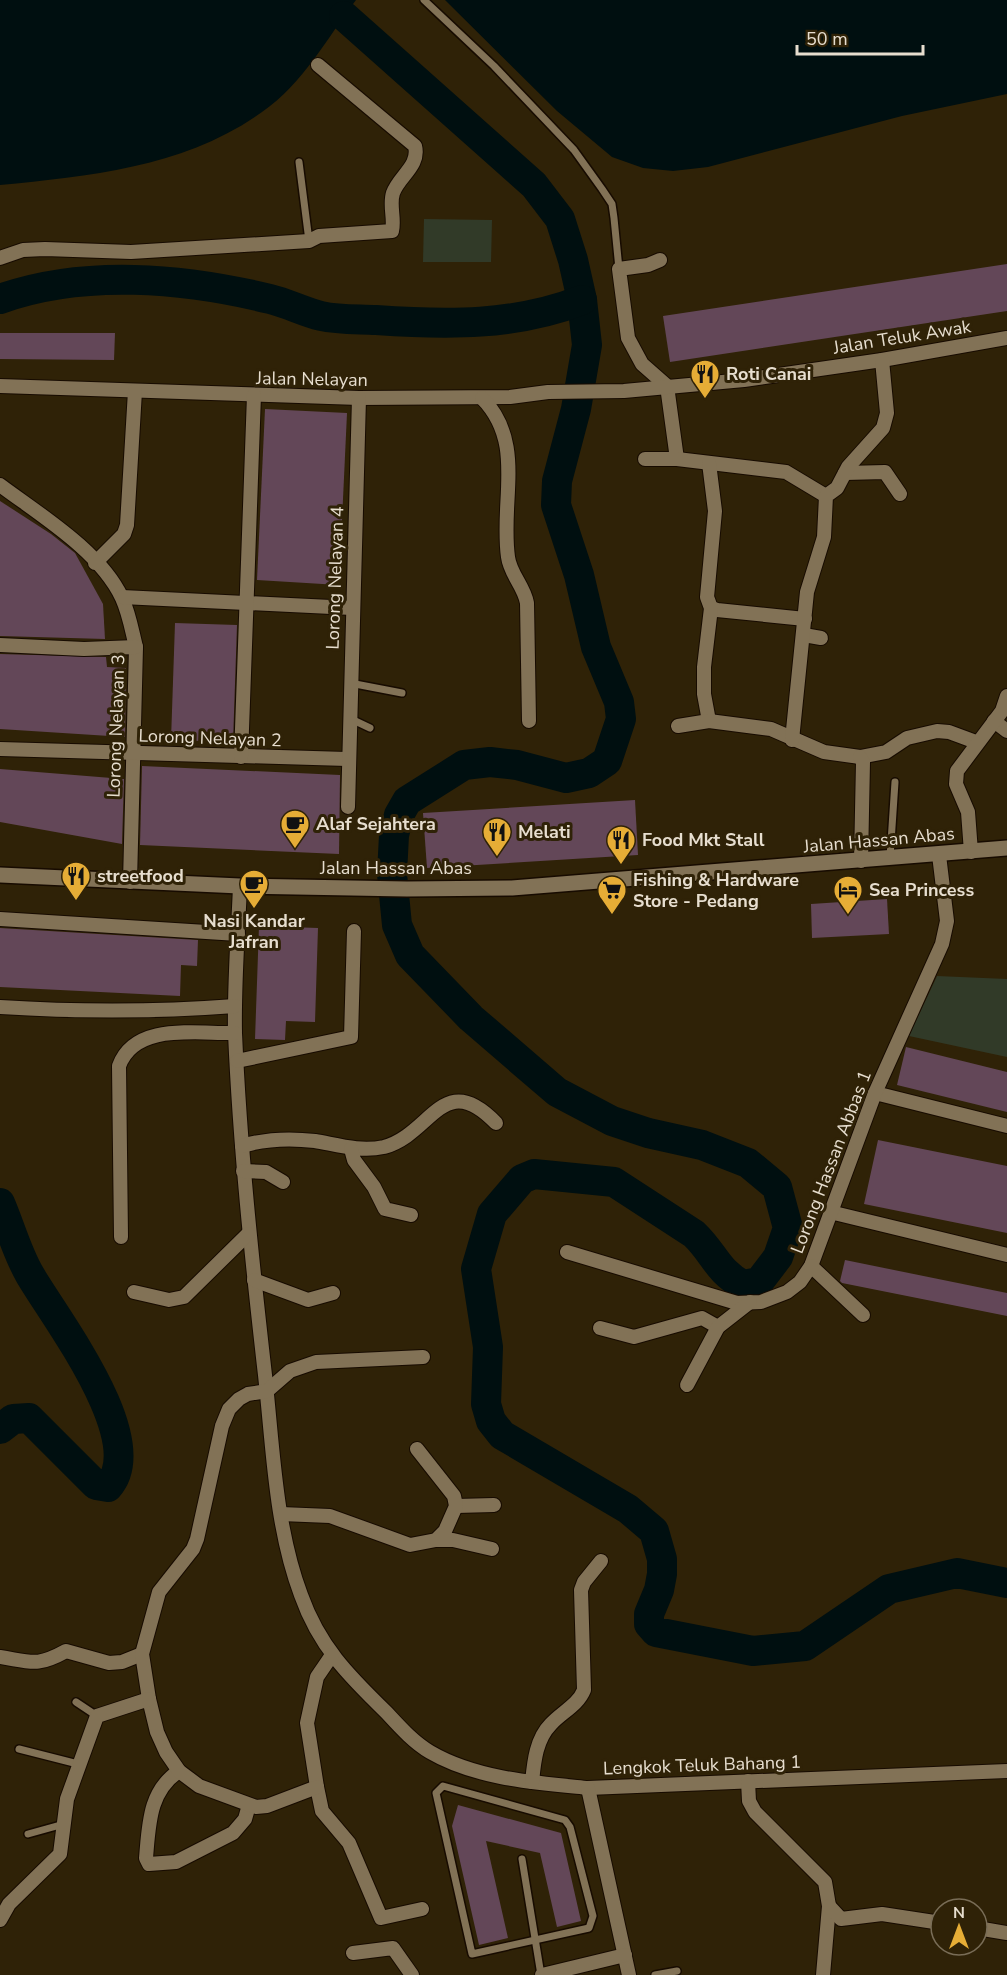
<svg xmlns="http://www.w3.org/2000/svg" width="1007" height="1975" viewBox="0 0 1007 1975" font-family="'Nunito Sans',sans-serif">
<rect width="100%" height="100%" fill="#2f2207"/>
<g fill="#313a28">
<polygon points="424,219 492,220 491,262 423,262"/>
<polygon points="937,976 1007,979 1007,1057 909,1036"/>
</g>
<g fill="#000f10">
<path d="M0,0H356C327,38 303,84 262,112C185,167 91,176 0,185Z"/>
<polygon points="445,0 1007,0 1007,94 902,116 708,167 673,171 643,168 612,157 557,111"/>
</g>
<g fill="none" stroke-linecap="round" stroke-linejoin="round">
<g stroke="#000f10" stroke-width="30">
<path d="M344,16L534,185L560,219L573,260L582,300L587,345L576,409L557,481L556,505L579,575L596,647L619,702L621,719L607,761L589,773L566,778L517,765L490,762L464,765L407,801L399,815L394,835L392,874L397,925L410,955L471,1018L557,1092L612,1121L648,1133L702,1145L748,1163L777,1187L788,1228L778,1257L759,1282L743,1285C716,1270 715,1254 694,1234L614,1182L534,1174L522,1179L492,1214L476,1269L488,1347L486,1404L491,1421L502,1435L628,1509L654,1531L662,1559V1574L659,1590L649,1614V1624L656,1632L753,1651L805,1646L889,1589L957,1573L1007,1583"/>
<path d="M0,299C84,269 184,278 270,299C287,303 304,312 321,316C339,320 358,319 376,320C447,325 515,326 582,300"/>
<path d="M0,1203C10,1226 17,1253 30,1275C55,1318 150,1440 108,1487L96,1485L29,1418L13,1419L0,1429"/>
</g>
</g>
<g fill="#634758">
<polygon points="1007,264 1007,311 670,362 663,316"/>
<polygon points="0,333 115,333 114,360 0,359"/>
<polygon points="265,409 347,413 339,585 257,580"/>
<polygon points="0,501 51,534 75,553 103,604 105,639 0,636"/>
<polygon points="175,623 237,625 233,742 171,740"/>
<polygon points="0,654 106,657 107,667 126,668 125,737 0,729"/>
<polygon points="142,766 340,775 339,854 140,845"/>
<polygon points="0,769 124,779 122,844 0,822"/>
<polygon points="635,800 638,855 427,868 423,813"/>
<polygon points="887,899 889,934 812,938 811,904"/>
<polygon points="259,926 318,928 315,1022 286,1021 285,1040 255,1039"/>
<polygon points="0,928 198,940 197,966 181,965 180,996 0,987"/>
<polygon points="906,1047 1007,1072 1007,1112 897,1085"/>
<polygon points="878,1140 1007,1166 1007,1233 864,1204"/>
<polygon points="845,1260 1007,1293 1007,1316 842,1283 840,1281"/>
<polygon points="458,1805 561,1833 581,1921 557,1927 540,1853 486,1841 508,1938 479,1945 452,1826"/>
</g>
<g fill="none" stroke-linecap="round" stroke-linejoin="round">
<g stroke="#170b00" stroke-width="10">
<g id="lane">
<polyline points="424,0 494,66 574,150 602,189 612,204 614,218 619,269"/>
<polyline points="299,162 309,241"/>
<polyline points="350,683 402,693"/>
<polyline points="351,719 370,728"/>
<polyline points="890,857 895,782"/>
<polyline points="76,1702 97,1716"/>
<polyline points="19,1749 78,1764"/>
<polygon points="443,1786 565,1820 570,1827 593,1916 589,1928 472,1954 436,1793"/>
<polyline points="28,1834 64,1824"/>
<polyline points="522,1859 541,1975"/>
<polyline points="655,1975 677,1971"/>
</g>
</g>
<g stroke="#170b00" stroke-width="16">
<g id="street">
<path d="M0,258L23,250L45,249L131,252L309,241L319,236L392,231C395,219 389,205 393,193C399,176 420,166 415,146L318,65"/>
<polyline points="660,260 648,265 619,269 628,338 642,364 667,386 677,459"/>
<polyline points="0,386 359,398 510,397 548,392 624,391 744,380 882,360 1007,338"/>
<path d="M482,398C526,443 500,500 508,557C510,574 524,586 527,603L529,721"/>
<polyline points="645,459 677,459 786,472 826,496"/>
<polyline points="845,473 885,472 900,494"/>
<path d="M0,485C40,515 100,551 122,598C129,613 132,631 136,647L130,882"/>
<polyline points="95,563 124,534 127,525 135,391"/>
<polyline points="122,597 352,608"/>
<polyline points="711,608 717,610 805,619"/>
<polyline points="804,635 821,638"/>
<polyline points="0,645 84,649 136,647"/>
<polyline points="709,721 704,694 704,667 711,608 707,597 715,511 709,463"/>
<polyline points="994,721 1007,731"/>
<polyline points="678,726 709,721 771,729 824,752 860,757 886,752 907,738 937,731 949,732 976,742"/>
<polyline points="792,740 807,592 824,537 826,496 837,488 848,467 883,428 887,413 882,360"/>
<polyline points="0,749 347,759"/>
<polyline points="241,757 254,395"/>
<polyline points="860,757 863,762 861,861"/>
<polyline points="348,807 359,398"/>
<polyline points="971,852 968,812 956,784 957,771 1002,711 1007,696"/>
<path d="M240,886C238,935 234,984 235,1033C240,1148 252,1261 265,1375C273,1447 275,1526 301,1595C319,1646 348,1675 386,1712C399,1726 413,1742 430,1752C476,1779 537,1783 588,1788L1007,1771"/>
<polyline points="0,919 238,934"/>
<path d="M0,1007C79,1012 156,1012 235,1006"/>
<polyline points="237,1061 351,1037 354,931"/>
<polyline points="875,1093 1007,1126"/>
<path d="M242,1146C265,1139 290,1138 315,1141C338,1145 360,1152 384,1147C432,1134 443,1068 496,1123"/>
<polyline points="351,1149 354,1160 374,1187 385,1209 411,1215"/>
<polyline points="243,1171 266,1172 283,1182"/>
<polyline points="830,1212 1007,1255"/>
<path d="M121,1237L119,1066C135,1022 197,1034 235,1033"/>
<polyline points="567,1252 737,1303 761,1302 787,1292 800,1282 811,1266 875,1093 942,944 947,921 939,855"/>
<polyline points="811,1266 863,1315"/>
<polyline points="254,1280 308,1300 333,1293"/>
<polyline points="134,1292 169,1300 184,1297 248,1234"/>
<polyline points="600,1328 634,1337 702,1318 718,1327"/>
<polyline points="687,1385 718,1327 750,1302"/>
<polyline points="456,1506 494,1505"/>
<polyline points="281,1514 330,1516 410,1545 436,1540 445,1531 456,1506 454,1496 417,1449"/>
<polyline points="436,1540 453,1540 492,1549"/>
<polyline points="332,1655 317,1677 307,1723 317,1787 322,1811 349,1843 381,1918 422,1909"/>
<path d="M0,1657C32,1662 37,1667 66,1651L109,1663L122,1662L142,1654"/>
<path d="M179,1771C149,1791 149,1824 146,1858L149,1864L176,1862L233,1833L245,1819L249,1805"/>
<polyline points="748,1781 749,1801 755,1812 825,1882 829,1906 823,1975"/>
<path d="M532,1782C534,1762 536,1739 551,1724C562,1712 578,1705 584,1690L581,1590L584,1582L601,1561"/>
<polyline points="317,1787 267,1806 256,1807 199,1786 179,1771 166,1752 157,1732 149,1699 142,1654 159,1592 193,1549 197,1539 222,1426 229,1409 239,1399 248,1394 267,1391 290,1371 316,1362 423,1357"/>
<polyline points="588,1788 629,1975"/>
<polyline points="829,1906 841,1919 882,1914 941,1923"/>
<polyline points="0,1920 9,1904 60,1854 67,1799 97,1716 149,1699"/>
<polyline points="977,1928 1007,1933"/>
<polyline points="353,1953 393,1948 412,1975"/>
<polyline points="542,1975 625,1955"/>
</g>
</g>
<g stroke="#170b00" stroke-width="18">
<polyline id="secondary" points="0,875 240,886 407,889 512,888 1007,848"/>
</g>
<use href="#lane" stroke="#827256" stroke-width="7"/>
<use href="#street" stroke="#827256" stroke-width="14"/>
<use href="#secondary" stroke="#827256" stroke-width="15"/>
</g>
<defs>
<g id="restaurant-pin" transform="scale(1.5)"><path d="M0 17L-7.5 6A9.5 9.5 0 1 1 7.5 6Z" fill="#e6ad36" stroke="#2f2207"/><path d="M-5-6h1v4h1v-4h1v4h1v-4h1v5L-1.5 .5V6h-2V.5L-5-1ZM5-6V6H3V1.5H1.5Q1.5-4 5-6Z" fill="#111"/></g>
<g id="cafe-pin" transform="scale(1.5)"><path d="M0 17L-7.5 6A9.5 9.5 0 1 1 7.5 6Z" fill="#e6ad36" stroke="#2f2207"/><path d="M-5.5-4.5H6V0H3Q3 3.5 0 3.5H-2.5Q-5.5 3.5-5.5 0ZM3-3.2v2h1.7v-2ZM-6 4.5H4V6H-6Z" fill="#111"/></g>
<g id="supermarket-pin" transform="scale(1.5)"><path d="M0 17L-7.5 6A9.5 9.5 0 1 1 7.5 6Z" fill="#e6ad36" stroke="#2f2207"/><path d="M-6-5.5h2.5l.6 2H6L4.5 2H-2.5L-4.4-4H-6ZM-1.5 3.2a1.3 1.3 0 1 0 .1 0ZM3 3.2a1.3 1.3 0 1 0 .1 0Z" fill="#111"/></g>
<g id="hotel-pin" transform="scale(1.5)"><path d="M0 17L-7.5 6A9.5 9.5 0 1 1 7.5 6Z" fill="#e6ad36" stroke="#2f2207"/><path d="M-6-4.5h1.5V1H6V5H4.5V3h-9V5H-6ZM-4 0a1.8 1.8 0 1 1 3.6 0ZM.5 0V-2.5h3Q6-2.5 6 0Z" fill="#111"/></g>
</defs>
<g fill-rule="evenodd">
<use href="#restaurant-pin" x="705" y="374"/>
<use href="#cafe-pin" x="295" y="824"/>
<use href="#restaurant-pin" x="497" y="832"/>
<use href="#restaurant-pin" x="621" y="840"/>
<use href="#restaurant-pin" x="76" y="876"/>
<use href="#cafe-pin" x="254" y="884"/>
<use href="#supermarket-pin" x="612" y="890"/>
<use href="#hotel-pin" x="848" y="890"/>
</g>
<g text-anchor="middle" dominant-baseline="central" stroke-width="6" stroke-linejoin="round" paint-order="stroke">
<g font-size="18" fill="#e7decf" stroke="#2f2207">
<text transform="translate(902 337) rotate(-9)">Jalan Teluk Awak</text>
<text transform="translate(312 379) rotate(1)">Jalan Nelayan</text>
<text transform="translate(335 578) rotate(-88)">Lorong Nelayan 4</text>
<text transform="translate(116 726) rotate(-88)">Lorong Nelayan 3</text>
<text transform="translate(210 738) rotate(2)">Lorong Nelayan 2</text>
<text transform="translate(879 840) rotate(-5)">Jalan Hassan Abas</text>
<text x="396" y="868">Jalan Hassan Abas</text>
<text transform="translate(831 1162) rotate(-69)">Lorong Hassan Abbas 1</text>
<text transform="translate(702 1765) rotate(-2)">Lengkok Teluk Bahang 1</text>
</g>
<g font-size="18" font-weight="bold" fill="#e7decf" stroke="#2f2207" text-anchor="start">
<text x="726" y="374">Roti Canai</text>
<text x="316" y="824">Alaf Sejahtera</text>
<text x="518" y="832">Melati</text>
<text x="642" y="840">Food Mkt Stall</text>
<text x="97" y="876">streetfood</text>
<text x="633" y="880">Fishing &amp; Hardware<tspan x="633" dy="21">Store - Pedang</tspan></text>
<text x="869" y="890">Sea Princess</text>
<text x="254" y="921" text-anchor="middle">Nasi Kandar<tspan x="254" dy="21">Jafran</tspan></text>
</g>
</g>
<g transform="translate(959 1927)"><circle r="28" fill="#2f2207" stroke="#796d57" stroke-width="1.5"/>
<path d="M0-4.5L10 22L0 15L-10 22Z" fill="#e6ad36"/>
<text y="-9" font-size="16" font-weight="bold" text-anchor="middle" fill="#e7decf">N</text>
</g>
<path d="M797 45v9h126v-9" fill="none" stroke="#e7decf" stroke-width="3"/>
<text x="806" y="45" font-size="18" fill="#e7decf" stroke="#2f2207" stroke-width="4.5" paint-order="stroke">50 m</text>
</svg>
